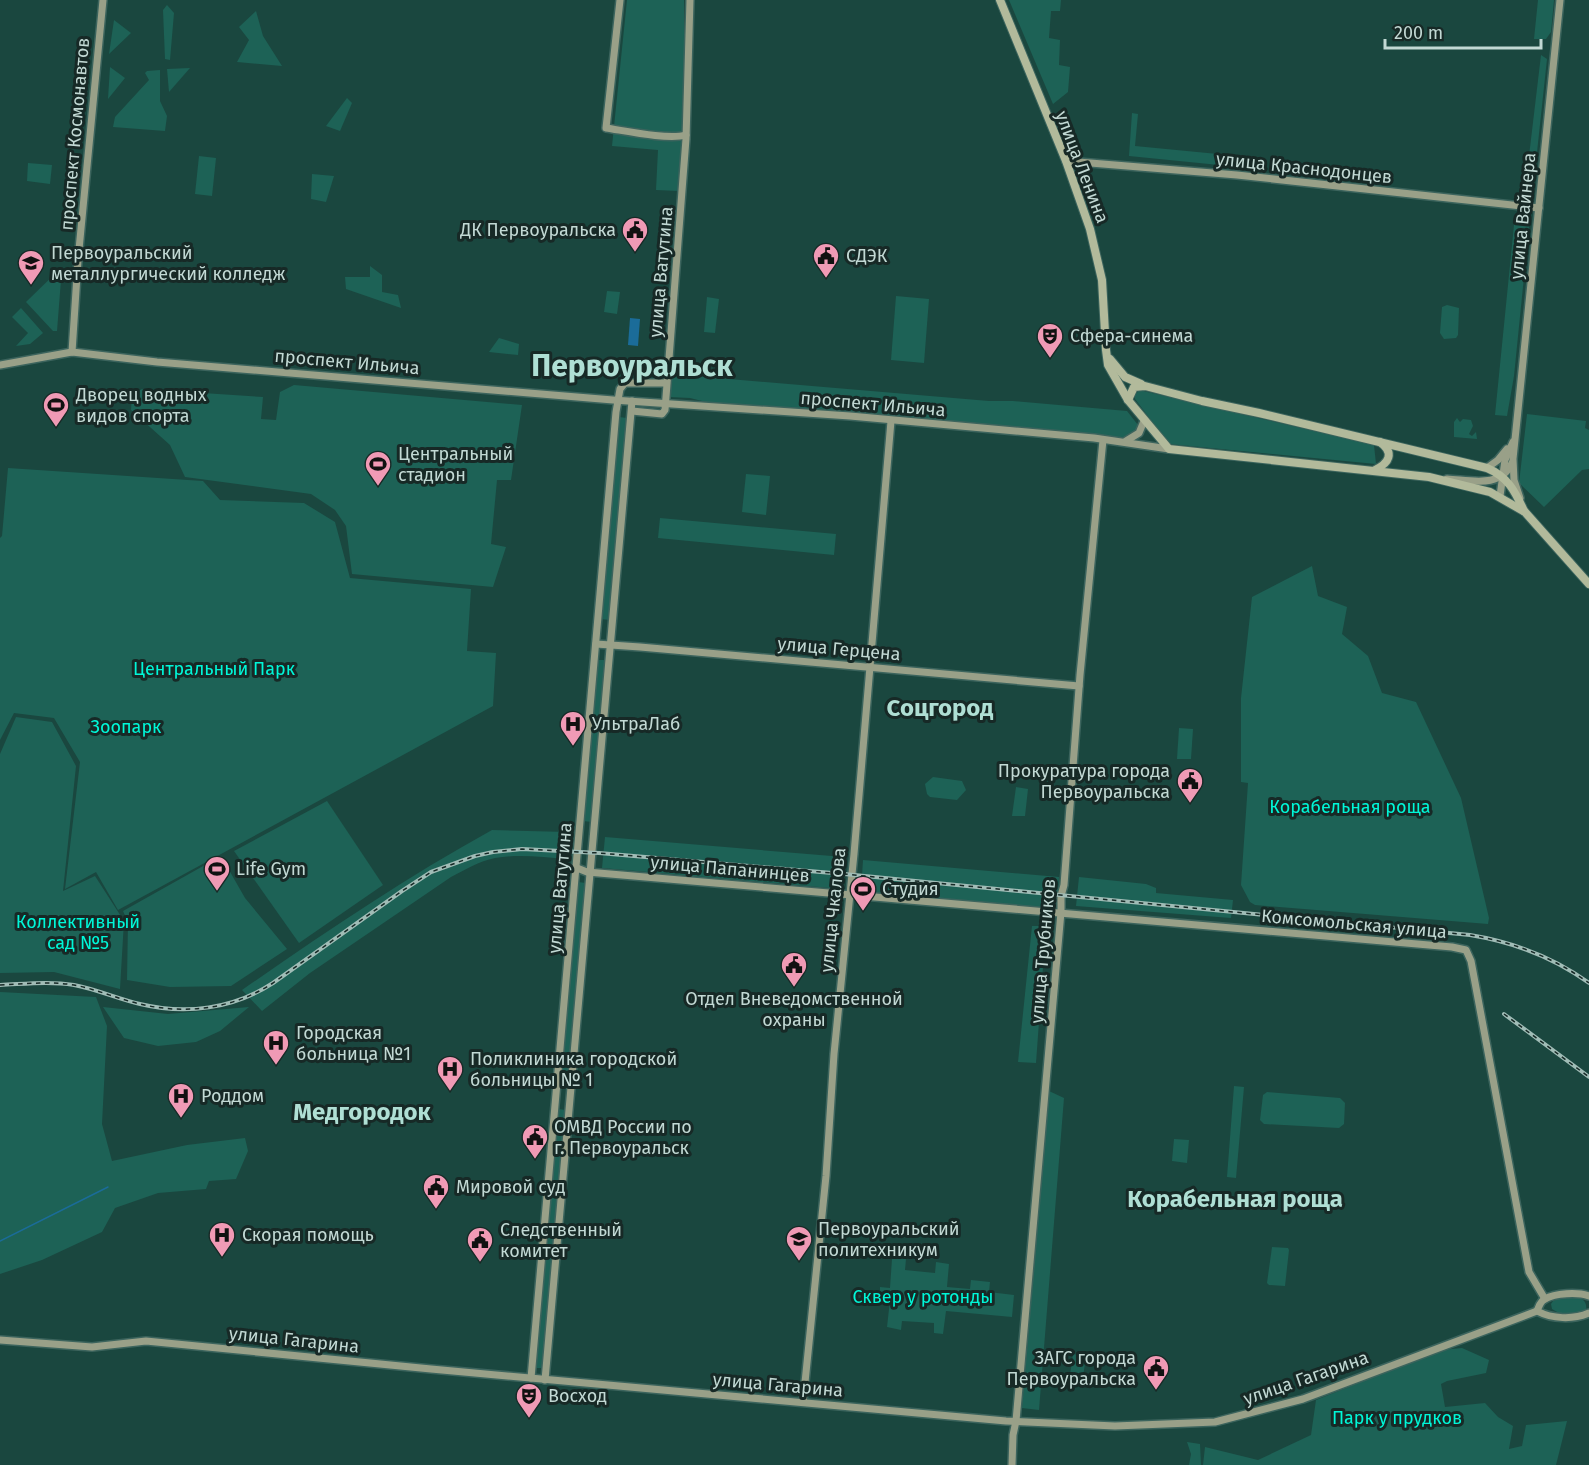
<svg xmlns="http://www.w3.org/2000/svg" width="1589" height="1465" viewBox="0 0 1589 1465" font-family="'Fira Sans',sans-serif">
<rect width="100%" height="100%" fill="#1a473f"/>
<g fill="#1d6256">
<polygon points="627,0 684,0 684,125 679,191 656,190 658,150 612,146"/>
<polygon points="1009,0 1061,0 1060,11 1051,11 1049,38 1060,40 1059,65 1070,67 1068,92 1053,104"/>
<polygon points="1538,0 1554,0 1551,32 1546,39 1534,39"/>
<polygon points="167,5 174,13 170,60 165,59 163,10"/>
<polygon points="256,11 263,36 282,66 237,62 249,40 239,27"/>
<polygon points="114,20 131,33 109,54"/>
<polygon points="1541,55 1547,59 1532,199 1524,198"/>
<polygon points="110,67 125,78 108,99"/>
<polygon points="190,68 169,92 167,69"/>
<polygon points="160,70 160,101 167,116 165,131 113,127 115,117 149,80 145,73 147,71"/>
<polygon points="347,98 352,103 340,131 326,126"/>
<polygon points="1132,113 1138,114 1135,146 1259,158 1259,169 1129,156"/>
<polygon points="199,156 216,158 212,196 195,194"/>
<polygon points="28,163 52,165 50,184 27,181"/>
<polygon points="312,174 334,176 326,202 311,199"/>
<polygon points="1515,215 1530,217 1514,376 1507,416 1495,415"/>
<polygon points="370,266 382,275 382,292 398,295 401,308 346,289 345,277 370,277"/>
<polygon points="62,267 57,331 53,331 26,302"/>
<polygon points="607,291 620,292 617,314 604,312"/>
<polygon points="896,296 929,299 924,363 891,360"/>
<polygon points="707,297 719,299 715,333 704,332"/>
<polygon points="1447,305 1459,308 1458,335 1456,338 1444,339 1440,333 1442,307"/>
<polygon points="21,308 43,333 30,344 16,346 28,333 12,317"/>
<polygon points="499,338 519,344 518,355 489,352"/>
<polygon points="671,374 989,401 1013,401 1127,411 1138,425 1137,432 1124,439 706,402 690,398 669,397"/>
<polygon points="294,385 522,405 511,480 497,480 491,544 506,547 493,587 352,574 346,526 335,510 311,494 185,477 170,445 131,410 132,395 142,389 263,397 261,419 276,420 280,392"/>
<polygon points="1139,390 1374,445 1376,464 1169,444 1135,399 1135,395"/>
<polygon points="1527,414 1586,421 1585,428 1589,430 1589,469 1582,470 1544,507 1519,483"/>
<polygon points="619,417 627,418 610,620 600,619"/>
<polygon points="1457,418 1460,422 1463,419 1471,420 1473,426 1469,434 1472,436 1476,432 1477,439 1454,437 1454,422"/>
<polygon points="8,468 203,481 220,500 304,503 335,522 350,578 471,589 467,651 496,653 493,706 118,910 96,872 65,889 80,762 54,718 14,713 0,740 0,538 2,536"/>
<polygon points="746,474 770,476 766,515 742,512"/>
<polygon points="660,518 836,534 834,555 658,538"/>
<polygon points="1312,566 1318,596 1347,607 1342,634 1368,656 1382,693 1416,702 1461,798 1489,918 1488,924 1255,905 1250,902 1241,885 1248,783 1241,782 1241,698 1252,597"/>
<polygon points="597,660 606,660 592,822 583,821"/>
<polygon points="16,717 52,722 76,766 63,891 95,876 124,921 120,989 54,972 0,973 0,754"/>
<polygon points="1179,728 1193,729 1191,759 1177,759"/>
<polygon points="933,777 962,781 966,790 957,800 930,797 927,794 925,784"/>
<polygon points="1016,787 1028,789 1025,816 1012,816"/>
<polygon points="327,801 383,885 299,943 234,851"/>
<path d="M492,830L567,832L566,859C543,857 518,854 495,858C479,861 465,870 451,877L310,973L262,1011L242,990C324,933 405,878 492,830Z"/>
<polygon points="605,837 844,857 841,889 602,868"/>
<polygon points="221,856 245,898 287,949 231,986 170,987 127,980 128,922 123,911"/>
<polygon points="863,860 1059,877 1057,909 861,892"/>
<polygon points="1079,877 1146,884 1156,888 1156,893 1233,900 1231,918 1076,906"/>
<polygon points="578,882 586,883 567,1087 559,1086"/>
<polygon points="1032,926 1046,926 1036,1063 1018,1062"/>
<polygon points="0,992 96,997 107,1026 102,1124 112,1161 187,1145 245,1138 248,1151 236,1179 209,1181 206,1189 158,1193 115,1208 102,1232 42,1260 0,1274"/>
<polygon points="103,1007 168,1014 249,1007 220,1031 196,1042 158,1046 124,1038"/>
<polygon points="1234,1086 1244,1087 1236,1178 1227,1177"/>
<polygon points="1049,1091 1064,1098 1039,1410 1022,1408"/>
<polygon points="1267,1092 1340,1098 1345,1103 1344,1124 1339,1128 1264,1124 1260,1120 1263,1095"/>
<polygon points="558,1109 566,1110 544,1368 534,1368"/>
<polygon points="1174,1139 1189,1140 1187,1163 1172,1161"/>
<polygon points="1272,1247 1288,1248 1289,1250 1285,1286 1269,1285 1267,1283"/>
<polygon points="892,1259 906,1259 905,1270 935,1273 936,1262 949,1264 947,1287 970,1289 971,1280 990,1282 989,1292 1014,1295 1012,1317 946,1311 943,1334 934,1333 934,1323 902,1321 901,1330 887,1327 890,1300 880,1299 880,1287 890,1288"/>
<path d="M1563,1297C1574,1297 1589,1295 1586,1312C1574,1314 1563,1317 1552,1309L1551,1304L1553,1301Z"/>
<polygon points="1462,1348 1489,1360 1486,1373 1447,1381 1441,1384 1445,1407 1485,1403 1498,1417 1513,1426 1509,1449 1522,1446 1526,1425 1567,1421 1556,1465 1203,1465 1205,1447 1258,1460 1311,1435 1316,1400 1441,1350"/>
<polygon points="1073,1354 1086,1356 1083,1377 1070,1375"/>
<polygon points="1187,1442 1200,1444 1201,1465 1189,1465 1191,1454"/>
</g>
<polygon fill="#1b6c99" points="630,318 640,319 638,346 628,345"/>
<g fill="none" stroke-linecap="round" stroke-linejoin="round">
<polyline stroke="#1b6c99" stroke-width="1.5" points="0,1241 108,1187"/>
<g stroke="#3c645d" stroke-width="10">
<g id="secondary">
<path d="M620,0L606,128C626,131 668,140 686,135"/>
<polyline points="1066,161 1237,175 1539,208"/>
<polyline points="72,352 78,260 103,0"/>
<polyline points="0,365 72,352 157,362 613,400 850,416 1094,438 1169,449"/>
<polyline points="632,411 662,414 665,410 686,139 690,0"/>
<polyline points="1126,441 1139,433 1144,421"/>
<polyline points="1487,468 1498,460 1507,449"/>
<path d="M1447,479C1470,480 1501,489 1512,463"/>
<polyline points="1500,496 1505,460 1513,442"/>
<polyline points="1520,498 1514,480 1513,459 1560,0"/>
<polyline points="596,644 640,647 1079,686"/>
<polyline points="577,868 587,872 1452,947 1466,950 1471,961 1529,1272 1545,1299"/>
<path d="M1589,1296C1578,1292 1555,1293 1545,1299C1540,1301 1539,1307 1537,1311C1552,1319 1573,1320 1589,1313"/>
<polyline points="0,1340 92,1347 146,1341 431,1369 1006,1421 1115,1426 1215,1422 1303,1399 1537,1311"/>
<polyline points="531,1378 616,412 620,389 625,383 666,383"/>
<polyline points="545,1380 632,401"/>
<polyline points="803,1402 826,1176 834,1054 854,854 891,421"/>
<polyline points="1012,1465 1013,1435 1016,1421 1061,912 1061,896 1064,885 1080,675 1103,440"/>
</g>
</g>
<g stroke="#3c645d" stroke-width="10">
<g id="primary">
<polyline points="1000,0 1066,161 1090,229 1102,280 1106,350 1108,365 1128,400 1169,449 1429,477 1490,492 1525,512 1589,584"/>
<polyline points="1110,359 1125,377 1141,384"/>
<path d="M1128,400L1134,387L1145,386L1202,401L1259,413L1487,468C1508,477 1515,491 1524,511"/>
<path d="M1375,470C1389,463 1395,453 1380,442"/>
</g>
</g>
<use href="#secondary" stroke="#99a088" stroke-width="7"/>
<use href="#primary" stroke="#b2ba9b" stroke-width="8"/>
<g stroke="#a0bcb6" stroke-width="4">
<g id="rail">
<path d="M0,985C25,984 49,981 74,985C96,989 118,999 140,1004C186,1015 233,1009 273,983L402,891L431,872L475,856L493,852L522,849L599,853L844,874L1470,935C1513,942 1553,957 1589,983"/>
<polyline points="1504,1014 1589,1077"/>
</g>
</g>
<use href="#rail" stroke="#172926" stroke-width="1.5" stroke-dasharray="4.5" stroke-linecap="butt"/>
</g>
<defs>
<g id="civic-pin" transform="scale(1.35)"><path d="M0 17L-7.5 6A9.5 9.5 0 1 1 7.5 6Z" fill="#f09ab5" stroke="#172926"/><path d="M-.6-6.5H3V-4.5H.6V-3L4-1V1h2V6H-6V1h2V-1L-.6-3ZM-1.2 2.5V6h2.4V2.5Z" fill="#111"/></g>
<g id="university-pin" transform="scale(1.35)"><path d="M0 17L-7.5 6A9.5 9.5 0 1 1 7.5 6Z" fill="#f09ab5" stroke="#172926"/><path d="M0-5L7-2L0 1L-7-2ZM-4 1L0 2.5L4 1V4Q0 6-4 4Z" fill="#111"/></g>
<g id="theatre-pin" transform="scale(1.35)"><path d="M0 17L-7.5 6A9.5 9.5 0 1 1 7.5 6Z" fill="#f09ab5" stroke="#172926"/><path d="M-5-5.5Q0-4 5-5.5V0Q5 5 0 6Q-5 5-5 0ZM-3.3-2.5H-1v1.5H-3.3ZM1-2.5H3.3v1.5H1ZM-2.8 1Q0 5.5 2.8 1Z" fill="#111"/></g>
<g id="stadium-pin" transform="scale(1.35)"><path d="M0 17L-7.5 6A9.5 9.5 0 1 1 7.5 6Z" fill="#f09ab5" stroke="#172926"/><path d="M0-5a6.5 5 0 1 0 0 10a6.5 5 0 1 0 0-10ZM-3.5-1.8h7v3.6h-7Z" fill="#111"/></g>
<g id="hospital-pin" transform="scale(1.35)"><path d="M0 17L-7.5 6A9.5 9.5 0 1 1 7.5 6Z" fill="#f09ab5" stroke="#172926"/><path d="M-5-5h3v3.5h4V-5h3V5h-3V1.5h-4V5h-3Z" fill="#111"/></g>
</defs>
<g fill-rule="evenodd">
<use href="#civic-pin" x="635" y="230"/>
<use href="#civic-pin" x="826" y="256"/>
<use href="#university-pin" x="31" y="263"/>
<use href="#theatre-pin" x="1050" y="336"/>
<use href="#stadium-pin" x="56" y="405"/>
<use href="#stadium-pin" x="378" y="464"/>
<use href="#hospital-pin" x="573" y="724"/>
<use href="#civic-pin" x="1190" y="781"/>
<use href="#stadium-pin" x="217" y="869"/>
<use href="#stadium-pin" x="863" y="889"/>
<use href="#civic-pin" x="794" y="965"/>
<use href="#hospital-pin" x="276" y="1043"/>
<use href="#hospital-pin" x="450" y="1069"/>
<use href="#hospital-pin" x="181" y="1096"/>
<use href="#civic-pin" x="535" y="1137"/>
<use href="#civic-pin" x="436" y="1187"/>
<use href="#hospital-pin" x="222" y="1235"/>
<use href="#university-pin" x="799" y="1239"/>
<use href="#civic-pin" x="480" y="1240"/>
<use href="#civic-pin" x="1156" y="1368"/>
<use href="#theatre-pin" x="529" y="1396"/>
</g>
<g text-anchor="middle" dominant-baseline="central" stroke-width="6" stroke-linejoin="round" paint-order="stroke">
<g font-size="18" fill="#c2d9d4" stroke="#172926">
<text transform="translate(75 134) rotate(-85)">проспект Космонавтов</text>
<text transform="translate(1082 167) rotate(69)">улица Ленина</text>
<text transform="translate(1304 168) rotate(6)">улица Краснодонцев</text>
<text transform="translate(1523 216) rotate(-84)">улица Вайнера</text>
<text transform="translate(661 272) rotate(-85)">улица Ватутина</text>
<text transform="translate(347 362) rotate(5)">проспект Ильича</text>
<text transform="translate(873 404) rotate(5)">проспект Ильича</text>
<text transform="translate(839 649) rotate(5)">улица Герцена</text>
<text transform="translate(730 869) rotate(5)">улица Папанинцев</text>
<text transform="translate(560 888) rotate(-85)">улица Ватутина</text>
<text transform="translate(833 910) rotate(-84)">улица Чкалова</text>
<text transform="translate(1354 924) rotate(5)">Комсомольская улица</text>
<text transform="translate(1043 951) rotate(-85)">улица Трубников</text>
<text transform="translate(294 1340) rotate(6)">улица Гагарина</text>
<text transform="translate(1306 1378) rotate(-19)">улица Гагарина</text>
<text transform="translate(778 1385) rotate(5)">улица Гагарина</text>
</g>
<g font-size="18" fill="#c2d9d4" stroke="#172926" text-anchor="start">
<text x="616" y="230" text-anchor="end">ДК Первоуральска</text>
<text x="51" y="253">Первоуральский<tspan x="51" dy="21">металлургический колледж</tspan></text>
<text x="846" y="256">СДЭК</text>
<text x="1070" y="336">Сфера-синема</text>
<text x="76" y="395">Дворец водных<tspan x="76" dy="21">видов спорта</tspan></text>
<text x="398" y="454">Центральный<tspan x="398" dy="21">стадион</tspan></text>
<text x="592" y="724">УльтраЛаб</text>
<text x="1170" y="771" text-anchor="end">Прокуратура города<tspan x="1170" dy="21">Первоуральска</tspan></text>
<text x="236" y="869">Life Gym</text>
<text x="882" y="889">Студия</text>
<text x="794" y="999" text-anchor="middle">Отдел Вневедомственной<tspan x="794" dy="21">охраны</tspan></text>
<text x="296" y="1033">Городская<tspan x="296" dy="21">больница №1</tspan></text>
<text x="470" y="1059">Поликлиника городской<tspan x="470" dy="21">больницы № 1</tspan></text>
<text x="201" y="1096">Роддом</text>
<text x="554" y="1127">ОМВД России по<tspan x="554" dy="21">г. Первоуральск</tspan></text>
<text x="456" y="1187">Мировой суд</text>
<text x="818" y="1229">Первоуральский<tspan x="818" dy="21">политехникум</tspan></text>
<text x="500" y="1230">Следственный<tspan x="500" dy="21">комитет</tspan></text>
<text x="242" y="1235">Скорая помощь</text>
<text x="1136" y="1358" text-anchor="end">ЗАГС города<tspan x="1136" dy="21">Первоуральска</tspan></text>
<text x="548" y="1396">Восход</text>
</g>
<g font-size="18" fill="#00f7d8" stroke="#172926">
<text x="214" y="669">Центральный Парк</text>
<text x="126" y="727">Зоопарк</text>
<text x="1350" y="807">Корабельная роща</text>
<text x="78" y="922">Коллективный<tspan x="78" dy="21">сад №5</tspan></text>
<text x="923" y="1297">Сквер у ротонды</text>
<text x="1397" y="1418">Парк у прудков</text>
</g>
<g font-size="24" font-weight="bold" fill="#afdfd4" stroke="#172926">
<text x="940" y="708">Соцгород</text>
<text x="362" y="1112">Медгородок</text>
<text x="1235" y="1199">Корабельная роща</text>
</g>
<g font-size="30" font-weight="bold" fill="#afdfd4" stroke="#172926">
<text x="632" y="366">Первоуральск</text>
</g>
</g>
<path d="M1385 39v9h156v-9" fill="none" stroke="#c2d9d4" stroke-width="3"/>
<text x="1394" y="39" font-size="18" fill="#c2d9d4" stroke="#172926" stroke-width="4.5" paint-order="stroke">200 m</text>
</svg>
